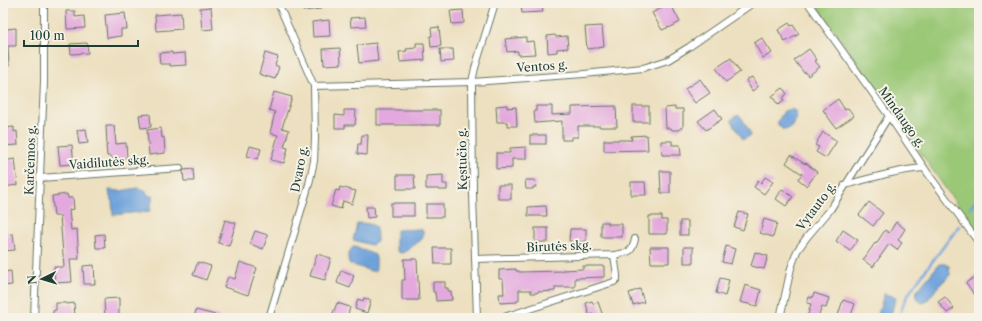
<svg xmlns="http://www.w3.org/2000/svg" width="982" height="321" viewBox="0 0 982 321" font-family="'Libre Caslon Text',serif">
<rect width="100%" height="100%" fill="#f7f3e8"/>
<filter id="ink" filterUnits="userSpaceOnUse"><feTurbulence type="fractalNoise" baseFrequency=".025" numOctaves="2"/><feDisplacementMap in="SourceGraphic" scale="8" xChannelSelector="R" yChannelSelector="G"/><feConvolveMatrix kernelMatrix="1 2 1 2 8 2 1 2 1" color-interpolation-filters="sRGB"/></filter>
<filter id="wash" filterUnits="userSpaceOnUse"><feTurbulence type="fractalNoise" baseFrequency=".012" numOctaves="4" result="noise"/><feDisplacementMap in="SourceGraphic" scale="16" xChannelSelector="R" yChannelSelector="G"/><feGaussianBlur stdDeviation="0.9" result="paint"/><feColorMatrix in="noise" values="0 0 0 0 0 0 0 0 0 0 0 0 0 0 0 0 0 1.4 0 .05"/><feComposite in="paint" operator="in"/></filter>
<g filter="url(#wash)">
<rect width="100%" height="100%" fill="#ede0c0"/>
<polygon fill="#9ac876" stroke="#5c8255" points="815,3 979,3 979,233 970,223"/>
<g fill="#6ea2db" stroke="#467088">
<polygon points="791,109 795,111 797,118 790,129 783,130 778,125 778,121 784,111"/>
<polygon points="738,115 742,118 750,133 750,136 744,139 742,138 732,121 732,119"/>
<polygon points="138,188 145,190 149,196 153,196 150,211 113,215 112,200 110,197 109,190 120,191"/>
<path d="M359,223C376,224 377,225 377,242L371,245L353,240L357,224Z"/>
<polygon points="421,229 423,231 423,236 421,240 405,252 402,253 398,252 396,248 396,232 397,230"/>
<path d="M353,247H355L375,255L376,258V269L375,271H371L350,264C346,260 349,251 353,247Z"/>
<polygon points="939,264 945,264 949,266 950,275 937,288 926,302 922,303 916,298 916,295 917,291"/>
<polygon points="884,294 896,297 890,318 877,318"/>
</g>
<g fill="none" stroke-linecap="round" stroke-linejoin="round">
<g stroke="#6ea2db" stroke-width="2.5">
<polyline points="970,208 979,196"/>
<polyline points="899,318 904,302 913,287 959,226"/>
</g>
</g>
<g id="blocks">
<g fill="#e3a8de">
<polygon points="302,3 320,3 321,9 303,11"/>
<polygon points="527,3 542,3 543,12 522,13 521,5 527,4"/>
<polygon points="670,3 680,22 669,28 669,27 662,30 652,13"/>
<polygon points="211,7 213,29 202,30 200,8"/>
<polygon points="463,10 464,23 452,24 450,11"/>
<polygon points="66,11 75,11 75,17 84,16 85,28 67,29"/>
<polygon points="125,13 127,29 121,29 121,36 107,38 105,15"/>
<polygon points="181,13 182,29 156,31 155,15"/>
<polygon points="365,17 366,26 351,27 350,18"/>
<polygon points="329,20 330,36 313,37 312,22"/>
<polygon points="789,23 791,26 793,25 799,34 785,42 778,30"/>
<polygon points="602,26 604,47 587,49 585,27"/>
<polygon points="439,27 441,46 431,47 430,36 432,36 431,28"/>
<polygon points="16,28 16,46 8,46 9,66 3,66 3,35 7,34 6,29"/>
<polygon points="555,35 556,37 567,36 568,48 557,49 557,52 548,53 547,36"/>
<polygon points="526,37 526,42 533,41 535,54 518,55 518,51 507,52 505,39"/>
<polygon points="762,38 772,53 763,58 754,43"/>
<polygon points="87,43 88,53 71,54 70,44"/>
<polygon points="376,43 378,61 359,63 357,45"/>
<polygon points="416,43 424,43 425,60 400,62 399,52 407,51 406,49 416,48"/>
<polygon points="340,48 341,64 324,65 323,49"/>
<polygon points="440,49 453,49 454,61 441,62"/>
<polygon points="809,49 817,60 815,61 820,67 808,76 806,72 804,73 794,60"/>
<polygon points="172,52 172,54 185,53 186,65 170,66 170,64 160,64 159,53"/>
<polygon points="265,53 278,57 275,65 279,67 275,79 259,74"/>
<polygon points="731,58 740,72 726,82 716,68"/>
<polygon points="752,77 758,87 752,91 746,80"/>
<polygon points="700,79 710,93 695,103 685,89"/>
<polygon points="783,88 787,94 782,98 784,101 778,105 772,96"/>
<polygon points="274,92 292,97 282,128 289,130 284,147 288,148 284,163 271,160 278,135 270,133 275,112 269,110"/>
<polygon points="838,99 845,110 848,108 854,116 836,128 823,110"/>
<polygon points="507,105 507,108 516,107 517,126 507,126 507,122 497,122 496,106"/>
<polygon points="536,106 552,106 552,115 572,114 572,107 616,106 617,127 600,127 600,126 578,126 578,137 571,137 571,140 562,140 562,121 535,123 534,111 536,111"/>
<rect x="633" y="106" width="16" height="16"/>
<polygon points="675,107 675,109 683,109 683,128 680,128 680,130 672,130 671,128 666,128 665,108"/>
<polygon points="715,109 722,119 706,130 698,121"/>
<polygon points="344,110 356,110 355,125 345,125 345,128 335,128 335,115 344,116"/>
<rect x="377" y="110" width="63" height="15"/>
<polygon points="150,114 151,127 141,128 139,115"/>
<polygon points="106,126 114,126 116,144 126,143 127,158 111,159 111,156 107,156 106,145 107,145"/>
<polygon points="14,127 14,132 17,131 18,145 3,146 3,128"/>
<polygon points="161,128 162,138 164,137 165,153 149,155 147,130"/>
<polygon points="86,129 88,143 79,144 77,130"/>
<polygon points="823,132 837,141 826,158 816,152 819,147 815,145"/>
<polygon points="362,135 368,135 367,155 357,154 358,144 361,144"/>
<rect x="530" y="135" width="16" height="9"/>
<polygon points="647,135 648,150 604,151 604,140 632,140 631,136"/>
<polygon points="661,141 672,141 672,145 680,145 681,155 662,155"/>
<polygon points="72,145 74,164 60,165 58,146"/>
<polygon points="250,146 261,149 258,159 247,156"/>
<polygon points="526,147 526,159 512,159 512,168 496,169 496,153 510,153 510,148"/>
<polygon points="791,155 805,164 806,163 817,172 807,186 798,179 802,174 786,163"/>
<polygon points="15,159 18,185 3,187 3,161"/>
<polygon points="193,169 194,181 184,181 183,171 184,170"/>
<polygon points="660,171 670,171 670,193 661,193"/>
<polygon points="397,175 414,175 415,189 397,189"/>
<polygon points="443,175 443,184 447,184 447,190 439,190 439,189 426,189 426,176"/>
<polygon points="765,177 773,182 764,194 754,187 758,181 761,183"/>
<polygon points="525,180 535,180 536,187 533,187 533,189 526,189"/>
<polygon points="631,182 645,182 646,195 631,195"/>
<rect x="498" y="185" width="13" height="14"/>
<polygon points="340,187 356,191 352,204 343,201 341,209 331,206 336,190 339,191"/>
<polygon points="782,189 793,197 786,206 776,199"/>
<polygon points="67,194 68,198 73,198 74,209 69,210 71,230 77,229 79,259 70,259 72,282 55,283 54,267 64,267 60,216 54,216 52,196"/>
<polygon points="869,202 883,213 873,226 859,215"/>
<rect x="391" y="203" width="23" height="13"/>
<rect x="426" y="204" width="17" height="13"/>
<polygon points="546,206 547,216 528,216 528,207"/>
<polygon points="366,207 374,207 375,217 367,218"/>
<polygon points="739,212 748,214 743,230 734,227"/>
<polygon points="649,216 662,216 662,220 667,220 667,234 649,234"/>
<polygon points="764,219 777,223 773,237 760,233"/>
<polygon points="225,220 236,223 229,246 218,243"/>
<rect x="680" y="221" width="8" height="14"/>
<polygon points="601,222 608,222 608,224 622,224 622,237 601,237"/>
<polygon points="896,222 905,229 898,240 902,243 897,250 889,244 873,267 863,260 875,243 876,244 885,230 889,233"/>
<rect x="535" y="228" width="13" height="14"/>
<polygon points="570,229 586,229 586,242 569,241"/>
<polygon points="843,230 858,240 850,251 836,241"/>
<polygon points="255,231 268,235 263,249 250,244"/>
<polygon points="13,234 15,250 3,251 3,235"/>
<polygon points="104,234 105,248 96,248 95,235"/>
<polygon points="726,246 735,249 731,264 722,262"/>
<polygon points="650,247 669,247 669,263 651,263"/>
<rect x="684" y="247" width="9" height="16"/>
<polygon points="434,248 451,248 451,264 435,264"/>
<polygon points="755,252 768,256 764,269 751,266"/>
<polygon points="317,254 331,258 325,280 310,276"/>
<polygon points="404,259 417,259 418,280 419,300 402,300 402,280 405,280"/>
<polygon points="198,262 211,266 206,280 193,275"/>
<polygon points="240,262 257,268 248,295 224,287 228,277 235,279"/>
<polygon points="94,265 95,284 84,284 83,266"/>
<polygon points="583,266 604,266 604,277 575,278 575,287 555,287 555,291 537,292 537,293 531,293 531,290 519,290 519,300 517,301 517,302 500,303 499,294 504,294 503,279 499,279 499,270 516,269 516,271 519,271 519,272 562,271 562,270 583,269"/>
<polygon points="341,270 354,275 350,288 337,283"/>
<polygon points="11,271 12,285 3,286 3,272"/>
<polygon points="976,276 979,279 979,291 974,294 966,283"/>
<polygon points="720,278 729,280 725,296 716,293"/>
<polygon points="433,282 445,282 445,288 448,288 448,291 451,291 452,300 436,301 435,292 433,292"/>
<polygon points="745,285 761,290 757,306 740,302"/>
<polygon points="640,289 644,302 633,305 629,293"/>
<polygon points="814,293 829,298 826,308 822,307 818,318 807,318 811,304 807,303 809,297 812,298"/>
<polygon points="945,297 954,308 947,313 938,302"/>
<polygon points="119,298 119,318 105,318 104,299"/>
<polygon points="364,298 371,300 367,313 355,309 358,299 363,301"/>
<polygon points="843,300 855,304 850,318 837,318"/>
<polygon points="592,301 593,304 598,302 603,316 594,318 593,314 589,315 586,303"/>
<polygon points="56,303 67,303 67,304 74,303 75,317 53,318 53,311 56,310"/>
<polygon points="337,303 350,307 347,318 331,318"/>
<polygon points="196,310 219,316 219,318 194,318"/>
</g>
</g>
</g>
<g filter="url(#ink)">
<use href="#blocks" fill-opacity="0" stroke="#677665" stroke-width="1"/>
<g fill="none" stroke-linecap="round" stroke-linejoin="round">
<g stroke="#677665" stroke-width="8">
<g id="street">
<polyline points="808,3 889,116 929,175 979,243"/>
<polyline points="314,86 472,82 584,74 643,68 668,60 689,47 753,3"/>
<polyline points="40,178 180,168"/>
<path d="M845,185C872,178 897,170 924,168"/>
<path d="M475,259L614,255C628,252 632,254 635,239"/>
<polyline points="34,318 44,82 44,3"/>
<polyline points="269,318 309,184 314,161 315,138 314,86 278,3"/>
<polyline points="477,318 473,195 472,82 475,68 495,3"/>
<polyline points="501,318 614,282 617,279 617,275 614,255"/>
<polyline points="780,318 791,268 797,251 807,237 830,210 889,116"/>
</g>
</g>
<use href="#street" stroke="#fff" stroke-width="6"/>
</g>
</g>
<g text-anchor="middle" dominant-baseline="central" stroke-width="4" stroke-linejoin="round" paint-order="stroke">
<g font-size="12" fill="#1f3d34" stroke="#f7f3e8">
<text transform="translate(542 66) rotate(-4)">Ventos g.</text>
<text transform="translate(902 117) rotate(55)">Mindaugo g.</text>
<text transform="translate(462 159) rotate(-91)">Kęstučio g.</text>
<text transform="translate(30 160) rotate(-88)">Karčemos g.</text>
<text transform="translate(109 162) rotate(-4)">Vaidilutės skg.</text>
<text transform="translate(299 169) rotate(-79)">Dvaro g.</text>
<text transform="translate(816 206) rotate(-53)">Vytauto g.</text>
<text transform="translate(559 246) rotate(-2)">Birutės skg.</text>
</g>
</g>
<rect width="982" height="321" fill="none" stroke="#f7f3e8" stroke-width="16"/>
<g transform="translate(42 279) rotate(265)" stroke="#f7f3e8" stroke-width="3" paint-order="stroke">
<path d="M0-3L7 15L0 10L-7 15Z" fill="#1f3d34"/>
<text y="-6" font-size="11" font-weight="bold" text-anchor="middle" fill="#1f3d34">N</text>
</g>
<path d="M24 40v6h114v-6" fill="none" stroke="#1f3d34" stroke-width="2"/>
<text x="30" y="40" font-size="12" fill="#1f3d34" stroke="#f7f3e8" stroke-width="3" paint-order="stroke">100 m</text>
</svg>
